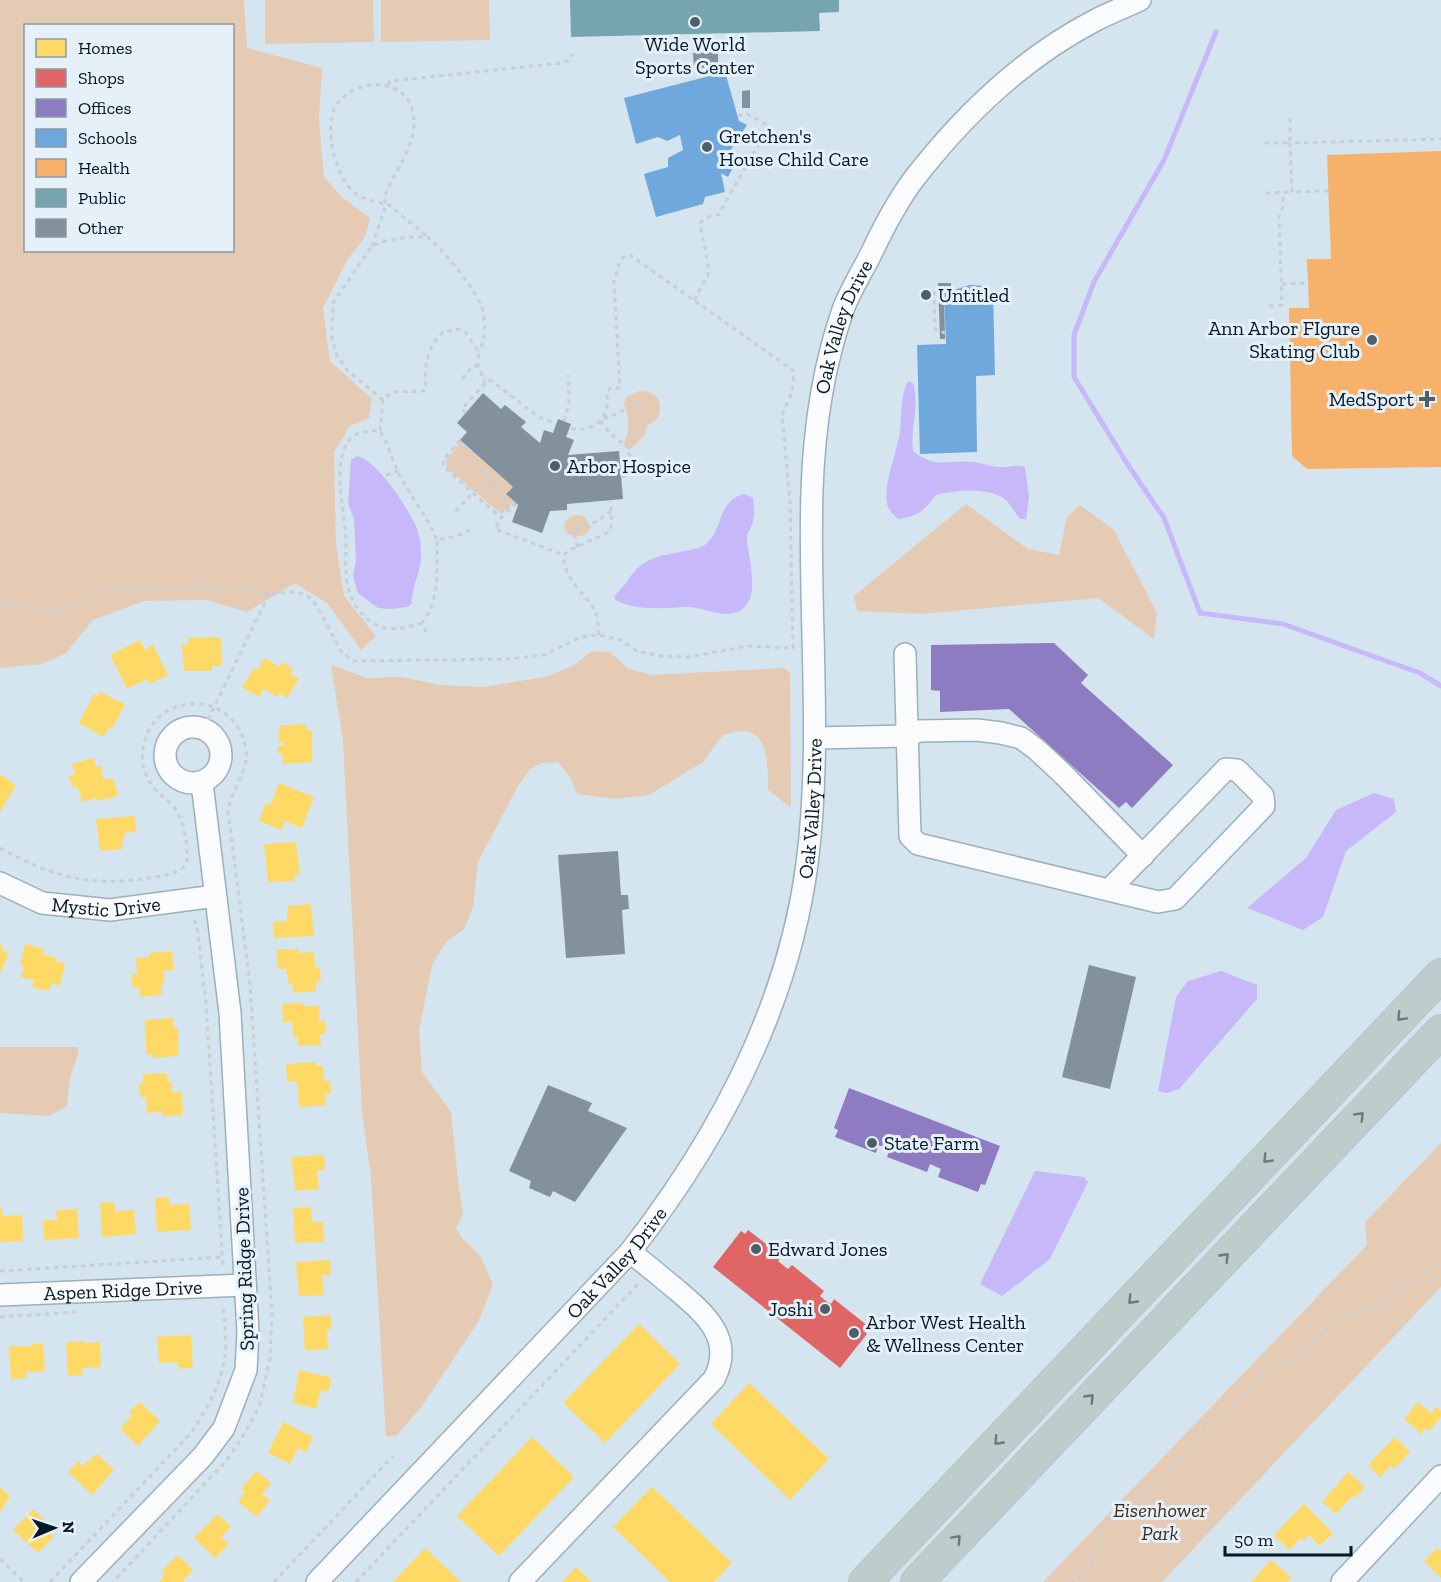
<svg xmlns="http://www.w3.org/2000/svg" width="1441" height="1582" viewBox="0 0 1441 1582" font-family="'Zilla Slab',serif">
<rect width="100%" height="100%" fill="#d4e5f0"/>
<g fill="#e6cbb4" fill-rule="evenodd">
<path d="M0,0H244L247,48L322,68L319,120L324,177L343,198L370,218L365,237L348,259L323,308L330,361L372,399L369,418L350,426L334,452L336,543L344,596L376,636L361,650L328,604L295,583L247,612L207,600L144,601L93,620L66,653L42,664L0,668ZM26,26H232V250H26Z"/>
<polygon points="265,0 373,0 374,42 265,44"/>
<polygon points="381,0 489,0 490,40 381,42"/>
<path d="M639,391C657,390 664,403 658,418L647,426L645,434L631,449L624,446C624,440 628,436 628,430C630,421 626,412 624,403L627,397Z"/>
<polygon points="461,442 513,487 506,494 514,502 501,514 447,468 446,460"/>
<polygon points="966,504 1028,549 1059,555 1067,517 1080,505 1114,530 1157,613 1154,639 1098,598 921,614 857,611 854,596"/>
<path d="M576,515L584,516L591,527C585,539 576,537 566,533L564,523L570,517Z"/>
<path d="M592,651L610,652L627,668L651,675L784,668L790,673L791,808L768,790C768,772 770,730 742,731C736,731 729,734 723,735L703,762L649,795L615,799L577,794L570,777L558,762L542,763L530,769L518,786L478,862L473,907L464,929L446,942L432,965L419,1031L422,1072L451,1112L458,1180L463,1213L456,1228L462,1238L481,1257L493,1285L478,1322L422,1406L397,1435L386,1437L371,1177L362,1113L343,741L331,665L367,678L401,677L441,685L484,687L545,677L573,666Z"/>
<polygon points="0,1047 78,1047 78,1054 70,1078 67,1106 49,1116 0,1113"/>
<polygon points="1441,1143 1441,1287 1162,1582 1043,1582 1367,1245 1365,1222"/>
</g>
<g fill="#c7b8fa">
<path d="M908,381L913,383C920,406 910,428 913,451C937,470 948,459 973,462C983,463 991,467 1001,467C1010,467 1017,464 1025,467L1029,497L1026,519H1020C1015,513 1011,505 1006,500C991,487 954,490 936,495C924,511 919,516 898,519C894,515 889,511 887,504C883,484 897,453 900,431C902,414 900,397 908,381Z"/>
<path d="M357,456C378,461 407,507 416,526C420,535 421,544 421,553C422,571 411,588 412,603L408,607L390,609L378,608L358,593L353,576L356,561L354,519L348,503L351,460Z"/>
<path d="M744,494L753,498C754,507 755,516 752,525C750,530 747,533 747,537C747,557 764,602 737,612C719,618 704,607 687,607C665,608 634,611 616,600L614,597C617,592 623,588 626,583C641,559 654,557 680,552C688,550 700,549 706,544C723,531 717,501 744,494Z"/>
<polygon points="1374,793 1394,799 1396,812 1346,851 1323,917 1303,930 1247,908 1306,858 1336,810"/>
<polygon points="1221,971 1257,985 1257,999 1179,1089 1167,1093 1158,1091 1176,997 1188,981"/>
<polygon points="1035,1171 1084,1177 1088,1182 1050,1259 1002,1296 980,1284"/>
</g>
<g fill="#ffd966">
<polygon points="213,637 221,638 222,666 212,666 212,671 184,671 182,644 188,644 188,638"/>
<polygon points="140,640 145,650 153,645 168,675 150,684 147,679 127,689 110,655"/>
<polygon points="265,658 279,667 282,662 293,669 290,674 299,679 287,698 279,693 277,697 264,689 259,697 242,687 254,668 257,670"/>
<polygon points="100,692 125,704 112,729 109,727 104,737 79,723 94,694 98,696"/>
<polygon points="306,724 306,730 312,730 312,762 283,764 283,753 278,754 278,746 283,746 283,742 279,743 279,726"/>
<polygon points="94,758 96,767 101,766 104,780 113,778 118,796 97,801 96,798 82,802 78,787 73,788 69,776 75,774 72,764"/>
<polygon points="0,774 16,786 0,812"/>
<polygon points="279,783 314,797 302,828 285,821 282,830 259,821 266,803 271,804"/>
<polygon points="135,816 136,832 124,833 125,839 122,839 123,849 100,851 96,819"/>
<polygon points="296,842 300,875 294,875 295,881 268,882 264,844"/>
<polygon points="311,904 314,936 274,938 273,922 287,921 288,906"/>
<polygon points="0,944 3,945 1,949 9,953 0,974"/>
<polygon points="25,944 44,949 43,954 57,958 56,961 65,963 60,986 51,983 49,991 32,987 34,980 21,977 24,966 20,965"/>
<polygon points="298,949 299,953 314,952 315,968 320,968 321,981 316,981 316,991 293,993 293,984 288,984 288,975 286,974 287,969 278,969 276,950"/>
<polygon points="172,951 174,970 163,971 165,983 161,983 162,995 140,997 139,987 133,988 131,975 137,974 136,958 149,957 149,953"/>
<polygon points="303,1003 303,1006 319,1006 319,1021 325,1021 326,1034 320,1034 321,1045 298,1046 298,1037 293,1037 292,1022 283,1022 282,1004"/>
<polygon points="173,1018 174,1028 178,1028 178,1056 152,1058 151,1053 146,1054 145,1020"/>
<polygon points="316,1062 317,1066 323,1066 324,1081 330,1081 331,1094 325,1094 326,1105 299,1107 297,1081 287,1082 286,1064"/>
<polygon points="167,1073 168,1082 172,1081 172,1092 182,1092 183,1115 162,1116 162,1112 147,1113 146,1097 140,1097 139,1084 143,1084 143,1074"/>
<polygon points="324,1155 325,1170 317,1170 319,1189 295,1191 291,1157"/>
<polygon points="169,1197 170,1205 189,1204 191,1230 157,1232 155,1198"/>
<polygon points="114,1202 115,1211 134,1210 136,1234 102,1237 100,1203"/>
<polygon points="311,1207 312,1222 323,1222 324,1242 295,1243 293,1208"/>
<polygon points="0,1208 2,1208 2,1216 22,1215 23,1241 0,1242"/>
<polygon points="77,1209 79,1238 44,1240 43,1220 57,1220 56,1210"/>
<polygon points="330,1260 331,1275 322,1275 324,1295 299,1296 296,1262"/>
<polygon points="331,1315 332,1329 327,1329 328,1349 305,1350 303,1317"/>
<polygon points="639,1324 680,1364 605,1443 563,1403"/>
<polygon points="191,1335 193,1368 178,1369 178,1362 159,1363 157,1337"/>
<polygon points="83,1341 84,1343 100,1342 101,1367 82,1368 83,1375 68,1376 66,1342"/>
<polygon points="43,1343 45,1371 26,1372 26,1378 11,1379 9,1346 32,1346 32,1344"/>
<polygon points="299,1370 332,1378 328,1392 321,1390 316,1409 293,1403"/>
<polygon points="749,1383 829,1459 790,1500 711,1424"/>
<polygon points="140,1402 160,1421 138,1446 120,1429 132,1415 129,1412"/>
<polygon points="1418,1402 1431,1413 1437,1407 1441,1411 1441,1417 1429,1431 1425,1428 1421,1434 1404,1419"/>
<polygon points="283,1422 313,1437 306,1452 298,1448 290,1464 268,1453"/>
<polygon points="532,1437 574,1477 499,1556 457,1516"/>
<polygon points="1395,1437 1410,1452 1394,1469 1391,1465 1380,1477 1368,1465"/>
<polygon points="97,1454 114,1470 92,1495 68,1472 78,1461 82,1466"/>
<polygon points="256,1471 271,1483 262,1494 270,1500 257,1517 238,1502 245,1492 241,1489"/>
<polygon points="1348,1472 1365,1487 1355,1498 1352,1496 1336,1514 1322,1502"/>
<polygon points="0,1487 10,1496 0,1513"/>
<polygon points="652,1487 732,1563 714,1582 670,1582 613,1527"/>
<polygon points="1304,1504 1333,1533 1320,1546 1309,1535 1303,1541 1301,1538 1289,1550 1274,1535"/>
<polygon points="33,1509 44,1519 40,1523 54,1536 38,1553 13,1530"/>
<polygon points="218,1514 231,1527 221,1537 229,1544 215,1558 194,1538"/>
<polygon points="425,1548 461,1582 393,1582"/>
<polygon points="1437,1548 1440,1551 1441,1549 1441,1578 1424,1561"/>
<polygon points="178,1555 193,1570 183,1580 185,1582 159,1582 165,1575 162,1571"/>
<polygon points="1271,1560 1291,1577 1287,1582 1251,1582"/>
<polygon points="576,1567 592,1582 562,1582"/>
</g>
<polygon fill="#e06666" points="748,1230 782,1256 778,1261 784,1266 788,1269 792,1265 824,1291 820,1296 826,1301 831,1304 834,1299 868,1326 864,1331 867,1334 840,1368 713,1267 741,1231 745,1234"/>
<g fill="#8e7cc3">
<polygon points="1054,643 1088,675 1081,683 1173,765 1132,808 1126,802 1119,808 1009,709 940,712 940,691 931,690 931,645"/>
<polygon points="849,1088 1000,1146 985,1185 981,1184 978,1192 938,1177 941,1169 930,1164 927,1172 887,1157 890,1149 885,1147 878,1145 876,1153 835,1137 838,1130 834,1128"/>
</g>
<g fill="#6fa8dc">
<polygon points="725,72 739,121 747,125 724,160 734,165 728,177 721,173 725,192 705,197 703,204 656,217 644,174 668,167 668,158 683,150 680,135 667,141 658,137 636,144 624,98"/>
<polygon points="970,285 987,286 987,293 993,292 995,375 976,376 977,452 920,454 917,345 946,344 944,293"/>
</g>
<polygon fill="#f6b26b" points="1441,151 1441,467 1307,469 1292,456 1289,308 1309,308 1307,259 1331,259 1327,155"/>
<polygon fill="#76a5af" points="570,0 839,0 839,12 819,13 820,31 571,37"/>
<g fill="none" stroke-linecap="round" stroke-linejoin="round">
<polyline stroke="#c7b8fa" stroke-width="5" points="1216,32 1164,160 1094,282 1074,335 1074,377 1128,465 1164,518 1200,613 1283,624 1420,673 1441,686"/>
</g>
<g fill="#82919c">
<polygon points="718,52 718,67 694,68 693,53"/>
<polygon points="750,90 750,108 742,108 742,91"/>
<polygon points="938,283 951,283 951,292 944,293 945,339 940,339"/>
<polygon points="483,393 501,409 505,405 526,422 521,427 540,443 544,430 553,433 558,419 571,424 566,437 574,440 568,455 619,451 623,499 567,504 567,510 550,511 542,533 512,522 518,505 506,494 513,487 460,440 467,432 457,423"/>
<polygon points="618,851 621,895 628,895 629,909 622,910 625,954 566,958 558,855"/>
<polygon points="1089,965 1136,977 1110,1089 1062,1077"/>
<polygon points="548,1085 592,1103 588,1111 627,1128 575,1202 553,1191 550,1197 529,1188 531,1181 509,1171"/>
</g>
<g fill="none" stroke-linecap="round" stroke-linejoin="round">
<g stroke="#9dafba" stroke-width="24">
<g id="minor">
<polyline points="905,654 910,836 918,844 1158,902 1175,899 1264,806 1263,796 1237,770 1226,769 1109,890"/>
<circle cx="193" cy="755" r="28"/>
<polyline points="815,738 907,736 919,731 977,730 1001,733 1021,738 1036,749 1063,774 1143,856"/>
<path id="s1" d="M0,883L42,903L110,910L215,896"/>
<path id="s2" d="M0,1295L245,1285"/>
<polyline points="81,1582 203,1456 224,1428 246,1370 248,1332 230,1013 202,783"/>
<path id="s3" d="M317,1582L630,1252C718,1139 788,1008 807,864C823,740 808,615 812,491C814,429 823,366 844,307C851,290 861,273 870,256C884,226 900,195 921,170C968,111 1027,56 1094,21C1109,13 1125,7 1140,0"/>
<path d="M520,1582L714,1379C735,1339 705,1314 677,1290C661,1277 646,1264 630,1252"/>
<polyline points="1342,1582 1441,1476"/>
</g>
</g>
<g stroke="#b9c3c9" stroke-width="34">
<g id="highway">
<polyline points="865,1582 1441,975"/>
<polyline points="917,1582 1441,1031"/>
</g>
</g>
<g stroke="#c9ced1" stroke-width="3" stroke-dasharray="4.5 4.5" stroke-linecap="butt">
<polyline points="388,85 390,81 562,63 568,61 573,54"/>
<polyline points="1265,143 1290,143 1290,118"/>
<polyline points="1328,191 1292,192 1290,143 1441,139"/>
<polyline points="1266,193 1292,192"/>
<path d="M372,246L386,205L384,198C393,173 414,150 414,122C414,78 360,74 337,104C322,125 336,179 355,193C364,200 378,202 389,205L428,237"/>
<polyline points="1282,284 1308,283"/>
<polyline points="934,291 935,329 945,333"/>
<path d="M694,300L708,275L709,269L700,224C704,218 711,215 718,215L769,126L747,114L737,116"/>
<polyline points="1269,306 1282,305 1279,216 1283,206 1283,192"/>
<polyline points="462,379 473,366 478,366"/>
<path d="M383,400L348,371L337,356L332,338L333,303L372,246C389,239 409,236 428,237C444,252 472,284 481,305C486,316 486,341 479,352"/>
<polyline points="466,413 462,409 488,380 492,381 537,416 556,424"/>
<polyline points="564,421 569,404 568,375"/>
<path d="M600,421L613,436L629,448L639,426V411L642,406L640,402H637L634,406C621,409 614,418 602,418"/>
<path d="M380,431L383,400L392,392L424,391L426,387C424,366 427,347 443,332L460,329L465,332L479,352L478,366L485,382"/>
<polyline points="460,440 444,459 443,466 501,518"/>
<path d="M447,456C467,458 481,466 493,483L476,489L454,513"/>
<polyline points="386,475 398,471"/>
<polyline points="621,477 630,474 629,448"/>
<polyline points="493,483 496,491 502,494 509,510"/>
<polyline points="516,503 501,518 495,529 564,555"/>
<path d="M578,547C568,520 584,529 599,520C604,517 604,513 611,512"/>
<path d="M0,601L54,613L105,590L146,586L171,588L230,587L269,594L296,592L307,595L317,606L342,653L354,661L510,659L544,655L581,637L599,635L621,640L637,651L660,656L689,657L748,646L793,648L790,502L782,415L792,392L794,371L637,260L630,255H626L620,261L614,282L620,388H611L607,392C607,396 608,402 607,407C604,424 586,433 570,428"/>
<path d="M422,623C411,626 398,630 386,628C361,623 346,595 346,572C345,558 347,544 345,530C343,503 334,474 345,447C350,433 366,430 380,431C388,443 391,457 397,470C408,494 427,515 437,540"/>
<path d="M426,632L422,623C440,601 437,567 437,540L457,536L470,530"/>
<path d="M599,635C598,625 598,616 593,607C581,590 563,577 564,555C573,546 597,539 610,531L612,523L610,500"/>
<polyline points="204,728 269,594"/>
<path d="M0,848C53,877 89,887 150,878C164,875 178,875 187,863C188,846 185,825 176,810C172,803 165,799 160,794C147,783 140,766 143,749C150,691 236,686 246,750C249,771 231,790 228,811L250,984L272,1314L270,1359L259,1407L243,1436L227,1460L113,1582"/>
<polyline points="194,920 197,925 206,1003 223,1267"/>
<polyline points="0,1271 223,1257"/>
<polyline points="0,1317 76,1312"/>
<polyline points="0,1559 24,1582"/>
<path d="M50,1582L191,1433C207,1409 221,1385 225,1356C227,1339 224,1321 223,1304"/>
<polyline points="274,1582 393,1456"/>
<polyline points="356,1582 639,1283"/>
<path d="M1070,1582L1089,1572L1099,1544L1096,1536C1106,1519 1107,1518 1127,1519L1136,1509L1140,1499L1160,1485L1205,1428L1249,1391L1256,1379L1310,1350L1311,1344L1340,1317L1360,1311L1364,1307L1380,1308L1399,1284L1416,1280L1423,1272L1441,1264"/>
</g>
<use href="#minor" stroke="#f9fbfd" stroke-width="21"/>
<use href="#highway" stroke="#bdcdcc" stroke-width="32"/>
</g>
<defs><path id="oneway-chevron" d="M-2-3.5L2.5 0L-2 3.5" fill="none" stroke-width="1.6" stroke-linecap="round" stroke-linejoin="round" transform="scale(1.5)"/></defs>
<g stroke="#697b80">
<use href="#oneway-chevron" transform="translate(1401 1017) rotate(133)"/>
<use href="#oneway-chevron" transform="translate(1360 1116) rotate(-46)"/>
<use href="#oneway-chevron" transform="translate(1267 1159) rotate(134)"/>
<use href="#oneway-chevron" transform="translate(1225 1257) rotate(-46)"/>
<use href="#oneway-chevron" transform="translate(1132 1300) rotate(134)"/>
<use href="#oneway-chevron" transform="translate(1090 1398) rotate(-46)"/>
<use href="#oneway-chevron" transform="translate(998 1441) rotate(134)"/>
<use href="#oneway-chevron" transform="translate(957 1539) rotate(-47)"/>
</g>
<g fill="#4c5f6b" stroke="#e6f0f8" stroke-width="2">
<circle cx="695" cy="22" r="6"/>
<circle cx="707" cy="147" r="6"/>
<circle cx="926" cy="295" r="6"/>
<circle cx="1372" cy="340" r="6"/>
<path d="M1424 390h6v6h6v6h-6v6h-6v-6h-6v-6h6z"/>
<circle cx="555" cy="466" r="6"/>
<circle cx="872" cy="1143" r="6"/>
<circle cx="756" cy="1249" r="6"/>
<circle cx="825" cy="1309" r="6"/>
<circle cx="854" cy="1333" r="6"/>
</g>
<g text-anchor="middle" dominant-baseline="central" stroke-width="6" stroke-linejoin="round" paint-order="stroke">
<g font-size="20" fill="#031724" stroke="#e6f0f8" text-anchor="start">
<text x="695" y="44" text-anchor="middle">Wide World<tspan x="695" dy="23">Sports Center</tspan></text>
<text x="719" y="136">Gretchen's<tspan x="719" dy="23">House Child Care</tspan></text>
<text x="938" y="295">Untitled</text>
<text x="1360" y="328" text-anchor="end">Ann Arbor FIgure<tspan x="1360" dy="23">Skating Club</tspan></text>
<text x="1414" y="399" text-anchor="end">MedSport</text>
<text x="567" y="466">Arbor Hospice</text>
<text x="884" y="1143">State Farm</text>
<text x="768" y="1249">Edward Jones</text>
<text x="813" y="1309" text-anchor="end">Joshi</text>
<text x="866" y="1322">Arbor West Health<tspan x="866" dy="23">&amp; Wellness Center</tspan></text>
</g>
<g font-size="20" fill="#031724" stroke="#e6f0f8">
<text stroke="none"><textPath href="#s3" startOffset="1428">Oak Valley Drive</textPath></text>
<text stroke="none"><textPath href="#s3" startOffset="942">Oak Valley Drive</textPath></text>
<text stroke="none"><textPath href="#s1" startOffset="111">Mystic Drive</textPath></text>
<text stroke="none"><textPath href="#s3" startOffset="438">Oak Valley Drive</textPath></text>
<text transform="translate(244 1269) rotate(-92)">Spring Ridge Drive</text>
<text stroke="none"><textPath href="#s2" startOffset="123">Aspen Ridge Drive</textPath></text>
</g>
<g font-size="20" font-style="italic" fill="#3e2a1b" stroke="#e6f0f8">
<text x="1160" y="1510">Eisenhower<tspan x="1160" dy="23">Park</tspan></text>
</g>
</g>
<rect x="24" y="24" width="210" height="228" fill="#e6f0f8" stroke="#8b99a3" stroke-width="1.5"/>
<rect x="36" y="39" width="30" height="18" fill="#ffd966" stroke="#8b99a3" stroke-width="1.5"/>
<text x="78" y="54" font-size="18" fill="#031724">Homes</text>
<rect x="36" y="69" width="30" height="18" fill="#e06666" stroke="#8b99a3" stroke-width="1.5"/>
<text x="78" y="84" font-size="18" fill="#031724">Shops</text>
<rect x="36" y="99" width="30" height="18" fill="#8e7cc3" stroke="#8b99a3" stroke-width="1.5"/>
<text x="78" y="114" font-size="18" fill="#031724">Offices</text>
<rect x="36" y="129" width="30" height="18" fill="#6fa8dc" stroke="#8b99a3" stroke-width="1.5"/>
<text x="78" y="144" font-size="18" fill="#031724">Schools</text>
<rect x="36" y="159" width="30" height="18" fill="#f6b26b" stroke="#8b99a3" stroke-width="1.5"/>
<text x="78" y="174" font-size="18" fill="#031724">Health</text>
<rect x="36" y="189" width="30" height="18" fill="#76a5af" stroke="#8b99a3" stroke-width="1.5"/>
<text x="78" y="204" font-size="18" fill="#031724">Public</text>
<rect x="36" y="219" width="30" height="18" fill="#82919c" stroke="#8b99a3" stroke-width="1.5"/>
<text x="78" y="234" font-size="18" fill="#031724">Other</text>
<g transform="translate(54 1528) rotate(88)" stroke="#e6f0f8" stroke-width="4.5" paint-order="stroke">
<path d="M0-4.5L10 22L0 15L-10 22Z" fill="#031724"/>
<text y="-9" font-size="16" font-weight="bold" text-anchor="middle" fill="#031724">N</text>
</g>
<path d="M1225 1546v9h126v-9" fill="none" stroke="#031724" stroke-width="3"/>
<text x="1234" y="1546" font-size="18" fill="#031724" stroke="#e6f0f8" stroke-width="4.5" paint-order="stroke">50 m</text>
</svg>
